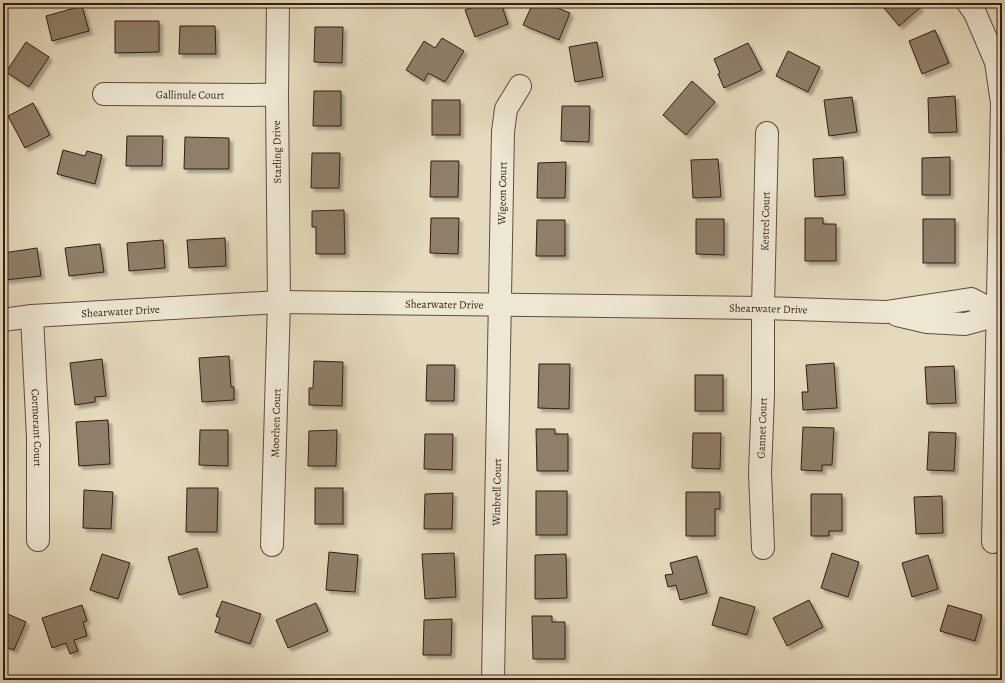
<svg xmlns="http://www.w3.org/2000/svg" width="1005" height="683" viewBox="0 0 1005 683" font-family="Alegreya,serif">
<defs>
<filter id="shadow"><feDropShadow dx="3.5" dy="3.5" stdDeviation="1" flood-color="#0004"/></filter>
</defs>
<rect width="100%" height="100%" fill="#e5dabd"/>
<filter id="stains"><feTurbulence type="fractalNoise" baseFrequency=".005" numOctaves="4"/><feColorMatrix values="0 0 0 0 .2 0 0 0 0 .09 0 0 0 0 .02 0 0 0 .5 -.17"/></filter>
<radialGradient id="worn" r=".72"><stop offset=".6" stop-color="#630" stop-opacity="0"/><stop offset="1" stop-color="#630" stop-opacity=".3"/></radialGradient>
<g fill="#8f7f6a" stroke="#321c11" filter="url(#shadow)">
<polygon points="484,3 501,3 508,24 475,37 465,10"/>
<polygon points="533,3 546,3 570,13 559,40 523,25"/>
<polygon points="880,3 916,3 920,8 899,26"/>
<polygon points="82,6 89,31 52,41 46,16"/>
<polygon points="115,21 159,21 159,52 115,53"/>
<polygon points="180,26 215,26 216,54 179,54"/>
<polygon points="315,27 343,27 342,63 314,62"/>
<polygon points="935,30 949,63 922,74 909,41"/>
<polygon points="442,38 464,51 445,82 428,73 424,81 406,70 424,41 435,48"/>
<polygon points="26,42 49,57 29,87 6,72"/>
<polygon points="597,42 603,77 575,82 569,47"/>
<polygon points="748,43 762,70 724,88 718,74 720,73 714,59"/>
<polygon points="788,51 820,67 808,92 776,76"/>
<polygon points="692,81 715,102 686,135 663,115"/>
<polygon points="314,91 341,91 341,126 313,126"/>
<polygon points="955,96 957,132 929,133 928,98"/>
<polygon points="852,97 857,132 829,136 824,100"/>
<rect x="432" y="100" width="28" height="35"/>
<polygon points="33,103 50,135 25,148 8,116"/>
<polygon points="562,106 590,106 589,142 561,141"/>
<polygon points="127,136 163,136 162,166 126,166"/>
<polygon points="185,137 229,138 229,169 184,169"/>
<polygon points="63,150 85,156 87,151 102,155 95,184 57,174"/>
<polygon points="312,153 340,153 339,188 311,188"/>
<polygon points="843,157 845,195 815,197 813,159"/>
<polygon points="950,157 950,195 922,195 922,158"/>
<polygon points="718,159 721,197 693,198 691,160"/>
<polygon points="431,161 459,161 458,197 430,197"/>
<polygon points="566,162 565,198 537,198 538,163"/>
<polygon points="344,210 345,254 316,254 316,227 312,227 312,211"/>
<polygon points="431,218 459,218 458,254 430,253"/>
<polygon points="805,218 823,218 823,224 836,224 836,261 805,261"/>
<polygon points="696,219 724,219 724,255 696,254"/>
<rect x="923" y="219" width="32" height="44"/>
<polygon points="537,220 565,220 565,256 536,256"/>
<polygon points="225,238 226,266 189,268 187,240"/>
<polygon points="163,240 165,268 129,271 127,243"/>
<polygon points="100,244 104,272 69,276 65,248"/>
<polygon points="37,248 41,276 5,280 3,253"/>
<polygon points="229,356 231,387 234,387 234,400 202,402 199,358"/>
<polygon points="102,359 106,396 95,397 95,402 75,405 70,363"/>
<polygon points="314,361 343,362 342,406 309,405 309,388 313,388"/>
<polygon points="834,363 837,408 803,410 802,392 808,392 806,365"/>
<polygon points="539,364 570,364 569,409 538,408"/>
<polygon points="427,365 455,365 454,401 426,401"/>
<polygon points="954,366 956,403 927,404 925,367"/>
<rect x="695" y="375" width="28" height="36"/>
<polygon points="108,420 110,464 79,466 76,422"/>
<polygon points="803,427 834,428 832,465 822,465 822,471 801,470"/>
<polygon points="536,429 555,429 555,434 568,434 568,471 537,471"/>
<polygon points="200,430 228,430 228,466 199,465"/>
<polygon points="337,430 336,466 308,466 309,431"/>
<polygon points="929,432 956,433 954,471 927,470"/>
<polygon points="693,433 721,433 720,469 692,468"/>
<polygon points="425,434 453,434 452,470 424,469"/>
<polygon points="187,488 218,488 217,532 186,532"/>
<rect x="315" y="488" width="28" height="36"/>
<polygon points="84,490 113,492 111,529 83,528"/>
<rect x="536" y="491" width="31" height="44"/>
<polygon points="686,492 720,492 720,509 715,509 715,536 686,536"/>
<polygon points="453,493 452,529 424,529 425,494"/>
<polygon points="811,494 842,494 842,531 829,531 829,536 811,536"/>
<polygon points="942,496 943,533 916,534 914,497"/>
<polygon points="197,548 208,587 179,595 168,557"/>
<polygon points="329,552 358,555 355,592 326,590"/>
<polygon points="454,553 456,597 425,599 422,554"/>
<polygon points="832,553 859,562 848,597 821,588"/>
<polygon points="102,554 130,563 118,599 90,590"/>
<polygon points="566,554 567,598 535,599 535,555"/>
<polygon points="928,555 938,589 912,597 902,563"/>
<polygon points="697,556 707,593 680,600 676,585 668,587 665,575 673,574 670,563"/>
<polygon points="720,597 755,607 747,635 712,625"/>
<polygon points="809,600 823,627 787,646 773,618"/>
<polygon points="222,601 261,614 250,644 215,632 220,618 216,616"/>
<polygon points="316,603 328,631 288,648 276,620"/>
<polygon points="82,605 87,621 83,622 87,636 74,640 78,651 70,654 66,643 52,648 42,618"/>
<polygon points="948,605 982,615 975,641 940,631"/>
<polygon points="3,612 26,622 14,650 3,646"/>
<polygon points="532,616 552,616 552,622 565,622 565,659 533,659"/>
<polygon points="452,619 451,655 423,655 424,620"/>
</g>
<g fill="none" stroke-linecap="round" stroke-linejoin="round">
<g stroke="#5f4c3c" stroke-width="24">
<g id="street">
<polyline points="968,3 975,13 996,62 1002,103 993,542"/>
<path id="s1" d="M104,94L277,95"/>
<polyline points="897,315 927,322 965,324 1002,314"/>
<path id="s2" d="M32,316L38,438V540"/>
<path id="s3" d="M3,320L32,316L279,302L763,308L886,312L971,299L998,313"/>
<path id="s4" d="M272,545L279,302L277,95L278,3"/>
<path id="s5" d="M763,548L760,473L763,395V308L767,133"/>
<path id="s6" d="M493,680L503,132L506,109L520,86"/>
</g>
</g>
<use href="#street" stroke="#eee7d4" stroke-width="22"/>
</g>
<g text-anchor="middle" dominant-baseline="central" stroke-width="3.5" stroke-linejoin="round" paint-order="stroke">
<g font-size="11" fill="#321c11" stroke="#eee7d4">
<text stroke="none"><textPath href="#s1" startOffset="86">Gallinule Court</textPath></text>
<text transform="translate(277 152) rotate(-91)">Starling Drive</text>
<text stroke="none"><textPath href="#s6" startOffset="487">Wigeon Court</textPath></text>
<text stroke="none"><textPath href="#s5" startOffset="327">Kestrel Court</textPath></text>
<text stroke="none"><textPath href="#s3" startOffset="442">Shearwater Drive</textPath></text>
<text stroke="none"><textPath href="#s3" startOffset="766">Shearwater Drive</textPath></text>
<text stroke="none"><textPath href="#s3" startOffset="118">Shearwater Drive</textPath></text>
<text stroke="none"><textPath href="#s4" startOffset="122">Moorhen Court</textPath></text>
<text stroke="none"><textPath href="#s2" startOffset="112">Cormorant Court</textPath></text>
<text stroke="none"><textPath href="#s5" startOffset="120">Gannet Court</textPath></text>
<text stroke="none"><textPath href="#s6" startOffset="188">Winbrell Court</textPath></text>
</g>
</g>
<rect width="1005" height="683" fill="none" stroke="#e5dabd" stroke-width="16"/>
<rect x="4" y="4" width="997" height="675" fill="none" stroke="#321c11" stroke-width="2"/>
<rect x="8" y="8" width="989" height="667" fill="none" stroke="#321c11"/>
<rect width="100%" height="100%" filter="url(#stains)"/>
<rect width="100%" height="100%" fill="url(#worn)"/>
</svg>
